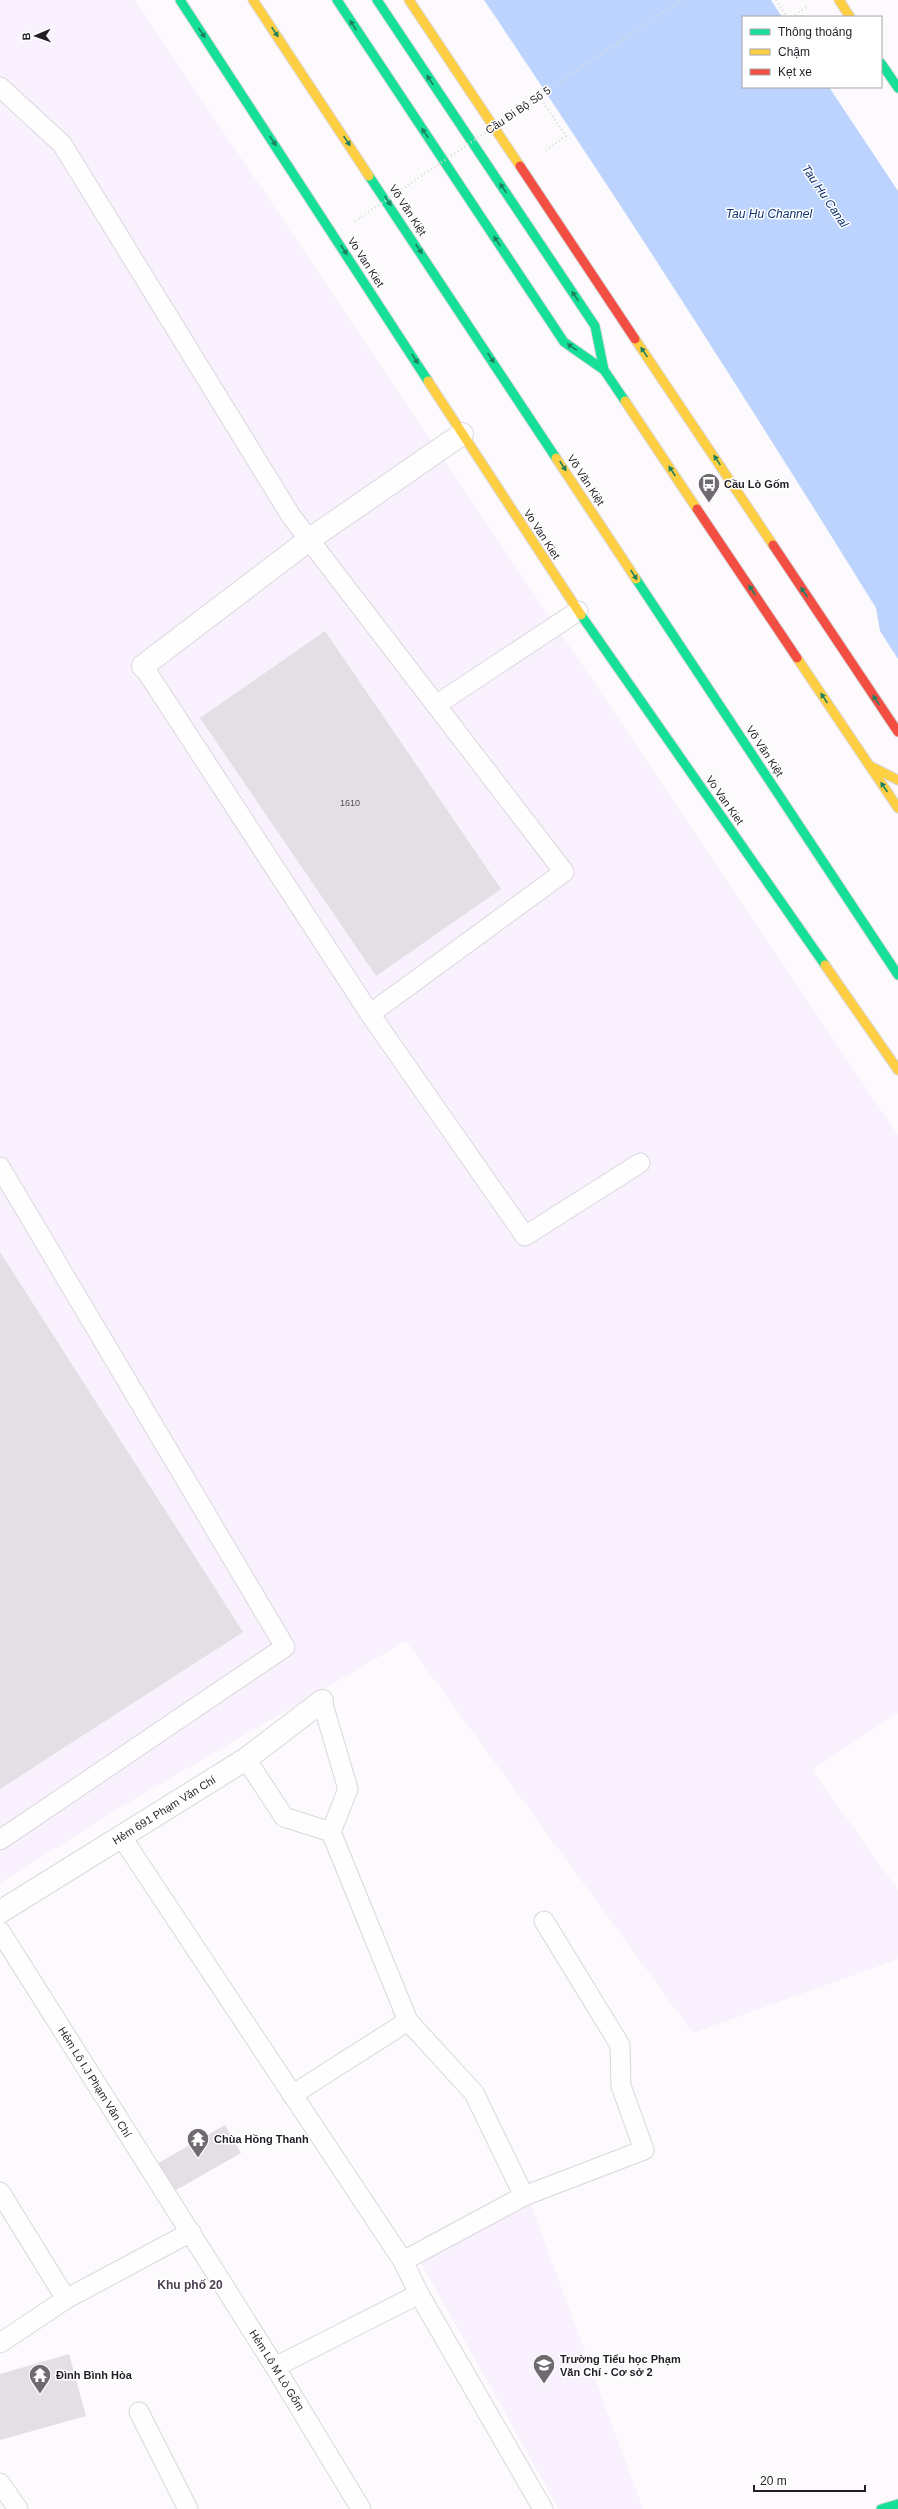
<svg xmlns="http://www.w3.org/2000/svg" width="898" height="2509" viewBox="0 0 898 2509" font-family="Helvetica,sans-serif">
<rect width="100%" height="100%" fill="#fcfafd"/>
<g fill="#f9f1fd">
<polygon points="0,0 135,0 898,1135 898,1713 812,1770 898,1890 898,1959 693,2033 406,1641 121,1807 0,1883"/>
<polygon points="530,2202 643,2509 559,2509 420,2261"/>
</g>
<path fill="#bcd4fd" d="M484,0H771L782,17H743V87H829L898,191V659L880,631L876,608C749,403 619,200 484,0Z"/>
<g fill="#e3dfe5">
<polygon points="325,631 501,889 376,976 200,718"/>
<polygon points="0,1252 243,1632 0,1789"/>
<polygon points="225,2125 241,2153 171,2193 155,2165"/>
<polygon points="69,2354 86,2416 0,2440 0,2374"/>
</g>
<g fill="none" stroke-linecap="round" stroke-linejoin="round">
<g stroke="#dad7dc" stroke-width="21">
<g id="lane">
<polyline points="0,87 62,144 291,516 564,872 370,1014"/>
<polyline points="143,666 370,1014 525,1236 640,1163"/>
<polyline points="436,705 578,611"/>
<polyline points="0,1167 285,1647 0,1840"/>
<polyline points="322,1701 348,1789 331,1832"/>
<polyline points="246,1759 284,1817 331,1832 408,2021 474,2093 524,2196 403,2261"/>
<polyline points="121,1836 403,2261 419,2294 543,2509"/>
<polyline points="0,1931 275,2367 361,2509"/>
<polyline points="292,2095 408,2021"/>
<polyline points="0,2192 66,2299"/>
<polyline points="524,2196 644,2150 621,2086 620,2045 544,1921"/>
<polyline points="0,2343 66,2299 191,2232"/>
<polyline points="275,2367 419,2294"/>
<polyline points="139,2412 188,2509"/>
<polyline points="0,2483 18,2509"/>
</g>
</g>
<g stroke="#dad7dc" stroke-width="24">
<g id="street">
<polyline points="143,666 310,539 462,434"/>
<polyline points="0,1912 246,1759 322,1701"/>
</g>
</g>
<g stroke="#dad7dc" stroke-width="11">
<g id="fast">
<polyline points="180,0 428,381"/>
<polyline points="337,0 564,342 604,370 625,401"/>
<polyline points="377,0 595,326 604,370"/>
<polyline points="881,63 898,88"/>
<polyline points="369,176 556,458"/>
<polyline points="636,579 898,975"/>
<polyline points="581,615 825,965"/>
<polyline points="881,2509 898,2504"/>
</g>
</g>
<g stroke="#dad7dc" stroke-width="11">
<g id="slow">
<polyline points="253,0 369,176"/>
<polyline points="409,0 520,166"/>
<polyline points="839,0 850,17"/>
<polyline points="635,339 773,545"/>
<polyline points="428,381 581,615"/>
<polyline points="625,401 697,509"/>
<polyline points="556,458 636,579"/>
<polyline points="797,658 898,808"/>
<polyline points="870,766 898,780"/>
<polyline points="825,965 898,1070"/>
</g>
</g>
<g stroke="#dad7dc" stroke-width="11">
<g id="jam">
<polyline points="520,166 635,339"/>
<polyline points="697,509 797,658"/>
<polyline points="773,545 898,732"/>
</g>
</g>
<g stroke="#dcdbdc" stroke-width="2.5" stroke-dasharray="1 3" stroke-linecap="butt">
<polyline points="776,0 787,17"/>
<polyline points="792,17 808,6"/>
<polyline points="539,96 566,136 546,150"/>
</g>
<use href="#lane" stroke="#fffeff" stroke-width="19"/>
<use href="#street" stroke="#fffeff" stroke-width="22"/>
<use href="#fast" stroke="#16e098" stroke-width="9"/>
<use href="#slow" stroke="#ffcf43" stroke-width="9"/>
<use href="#jam" stroke="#f24e42" stroke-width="9"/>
<polyline stroke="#dcdbdc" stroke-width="2.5" stroke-dasharray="1 3" stroke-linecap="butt" points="355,221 681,0"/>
</g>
<defs><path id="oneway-solid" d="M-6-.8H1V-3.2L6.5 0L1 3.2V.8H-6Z"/></defs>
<g fill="#1c7f5f">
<use href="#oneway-solid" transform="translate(353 25) rotate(-124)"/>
<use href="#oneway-solid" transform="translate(275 32) rotate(56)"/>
<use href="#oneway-solid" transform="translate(202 33) rotate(57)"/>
<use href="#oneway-solid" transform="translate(430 80) rotate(-124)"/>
<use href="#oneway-solid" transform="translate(425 133) rotate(-124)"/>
<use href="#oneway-solid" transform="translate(273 141) rotate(57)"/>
<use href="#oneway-solid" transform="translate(347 141) rotate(56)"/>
<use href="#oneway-solid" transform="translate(503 188) rotate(-124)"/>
<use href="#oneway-solid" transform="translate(388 201) rotate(57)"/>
<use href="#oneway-solid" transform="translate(497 241) rotate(-124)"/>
<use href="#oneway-solid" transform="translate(419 249) rotate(56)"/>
<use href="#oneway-solid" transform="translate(344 250) rotate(57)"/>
<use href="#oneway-solid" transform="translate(575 296) rotate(-124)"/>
<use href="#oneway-solid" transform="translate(572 347) rotate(-145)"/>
<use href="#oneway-solid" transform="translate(644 352) rotate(-124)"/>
<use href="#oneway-solid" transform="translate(491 358) rotate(57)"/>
<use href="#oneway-solid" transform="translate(415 359) rotate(57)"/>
<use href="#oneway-solid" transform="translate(717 460) rotate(-124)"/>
<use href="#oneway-solid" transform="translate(563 466) rotate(57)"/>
<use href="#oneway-solid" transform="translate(672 471) rotate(-124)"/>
<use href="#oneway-solid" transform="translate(634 575) rotate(57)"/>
<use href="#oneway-solid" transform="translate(752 590) rotate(-124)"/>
<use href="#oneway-solid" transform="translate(804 592) rotate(-124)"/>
<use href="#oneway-solid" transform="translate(824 698) rotate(-124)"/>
<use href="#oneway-solid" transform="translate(876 700) rotate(-124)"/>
<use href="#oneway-solid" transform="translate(884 787) rotate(-124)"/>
</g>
<defs>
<g id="bus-pin" transform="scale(1.15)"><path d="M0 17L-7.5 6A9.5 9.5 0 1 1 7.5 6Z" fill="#6f6b71" stroke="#fff"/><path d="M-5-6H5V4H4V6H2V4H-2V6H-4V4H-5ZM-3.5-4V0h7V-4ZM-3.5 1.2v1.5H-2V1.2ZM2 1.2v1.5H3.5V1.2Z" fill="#fff"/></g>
<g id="temple-pin" transform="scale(1.15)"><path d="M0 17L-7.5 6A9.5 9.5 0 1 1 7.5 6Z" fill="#6f6b71" stroke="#fff"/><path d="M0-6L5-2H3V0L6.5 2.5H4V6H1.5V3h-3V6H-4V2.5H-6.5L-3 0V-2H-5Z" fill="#fff"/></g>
<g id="school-pin" transform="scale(1.15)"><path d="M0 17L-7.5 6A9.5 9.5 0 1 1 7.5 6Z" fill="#6f6b71" stroke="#fff"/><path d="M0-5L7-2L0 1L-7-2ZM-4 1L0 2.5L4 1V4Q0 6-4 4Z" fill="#fff"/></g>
</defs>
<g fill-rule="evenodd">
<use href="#bus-pin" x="709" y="484"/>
<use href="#temple-pin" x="198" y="2139"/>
<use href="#school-pin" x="544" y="2365"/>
<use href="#temple-pin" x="40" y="2375"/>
</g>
<g text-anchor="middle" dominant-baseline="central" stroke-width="3" stroke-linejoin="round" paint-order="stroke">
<g font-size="9" fill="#565159">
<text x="350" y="803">1610</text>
</g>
<g font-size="11" fill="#231e26" stroke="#fff">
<text transform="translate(518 110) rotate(-34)">Cầu Đi Bộ Số 5</text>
<text transform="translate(408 210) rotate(57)">Võ Văn Kiệt</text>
<text transform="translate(366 262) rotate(57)">Vo Van Kiet</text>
<text transform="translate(586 480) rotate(57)">Võ Văn Kiệt</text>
<text transform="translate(542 534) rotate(57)">Vo Van Kiet</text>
<text transform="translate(765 751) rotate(57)">Võ Văn Kiệt</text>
<text transform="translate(725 800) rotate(55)">Vo Van Kiet</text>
<text transform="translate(164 1810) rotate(-32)">Hẻm 691 Phạm Văn Chí</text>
<text transform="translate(95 2082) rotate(58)">Hẻm Lô I.J Phạm Văn Chí</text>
<text transform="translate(277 2370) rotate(58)">Hẻm Lô M Lò Gốm</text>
</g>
<g font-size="11" font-weight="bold" fill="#231e26" stroke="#fff" text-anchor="start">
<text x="724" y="484">Cầu Lò Gốm</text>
<text x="214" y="2139">Chùa Hồng Thanh</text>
<text x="560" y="2359">Trường Tiểu học Phạm<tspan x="560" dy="13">Văn Chí - Cơ sở 2</tspan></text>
<text x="56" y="2375">Đình Bình Hòa</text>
</g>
<g font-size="12" font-style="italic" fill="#0d326f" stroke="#fff">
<text transform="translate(825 196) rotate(56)">Tau Hu Canal</text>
<text x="769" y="214">Tau Hu Channel</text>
</g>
<g font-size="12" font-weight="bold" fill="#4a3e51" stroke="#fff">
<text x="190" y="2285">Khu phố 20</text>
</g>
</g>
<rect x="742" y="16" width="140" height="72" fill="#ffffff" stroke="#a7a5a8"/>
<rect x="750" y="29" width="20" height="6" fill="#16e098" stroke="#a7a5a8"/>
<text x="778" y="36" font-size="12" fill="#231e26">Thông thoáng</text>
<rect x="750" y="49" width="20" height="6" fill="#ffcf43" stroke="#a7a5a8"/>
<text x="778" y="56" font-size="12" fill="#231e26">Chậm</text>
<rect x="750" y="69" width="20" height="6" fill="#f24e42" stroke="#a7a5a8"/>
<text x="778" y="76" font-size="12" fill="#231e26">Kẹt xe</text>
<g transform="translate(36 36) rotate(268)" stroke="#ffffff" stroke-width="3" paint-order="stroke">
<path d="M0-3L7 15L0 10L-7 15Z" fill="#231e26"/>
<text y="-6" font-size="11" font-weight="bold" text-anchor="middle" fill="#231e26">B</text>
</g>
<path d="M754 2485v6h111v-6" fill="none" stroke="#231e26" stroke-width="2"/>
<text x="760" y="2485" font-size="12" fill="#231e26" stroke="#ffffff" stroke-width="3" paint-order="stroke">20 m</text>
</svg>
